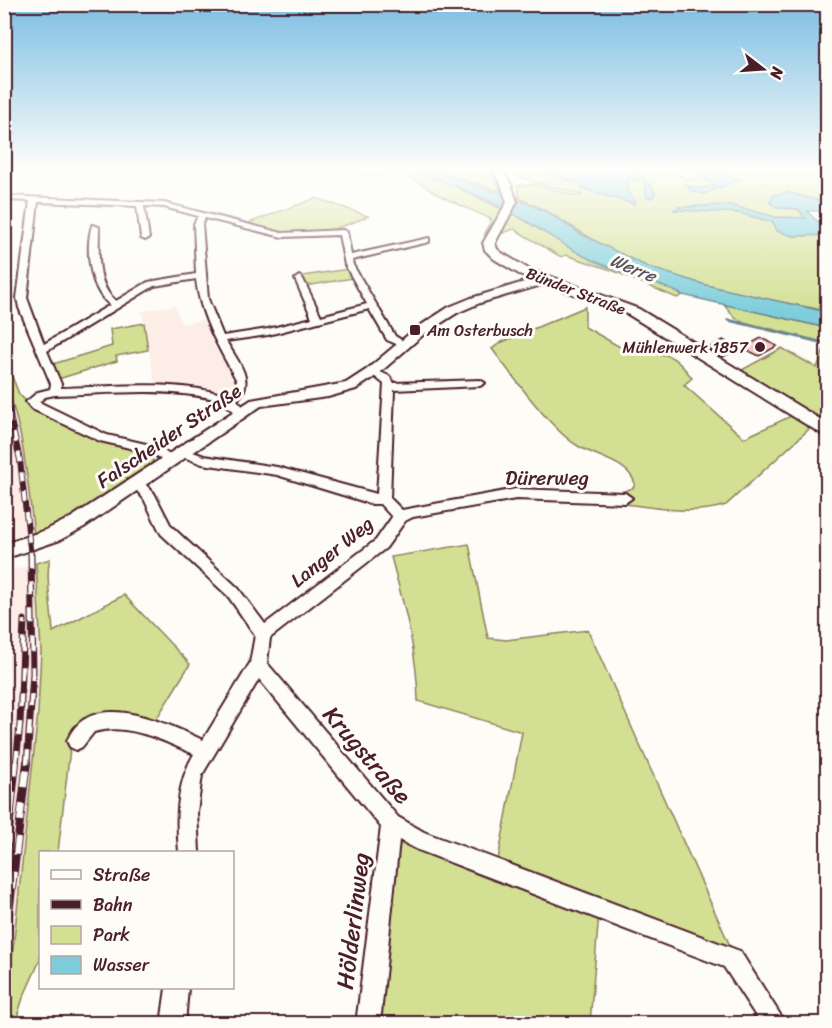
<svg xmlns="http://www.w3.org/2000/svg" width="832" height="1028" viewBox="0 0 832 1028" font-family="Sriracha,sans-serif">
<rect width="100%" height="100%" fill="#fdfcf7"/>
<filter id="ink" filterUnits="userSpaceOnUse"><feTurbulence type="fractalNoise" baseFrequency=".0167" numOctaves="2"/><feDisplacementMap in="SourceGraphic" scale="12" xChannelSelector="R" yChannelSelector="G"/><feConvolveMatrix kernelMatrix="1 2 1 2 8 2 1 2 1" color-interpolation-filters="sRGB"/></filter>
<g filter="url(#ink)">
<g fill="#fcede7">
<polygon points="175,305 181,324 208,319 214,340 239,381 231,392 226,394 155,384 142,311"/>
<polygon points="4,376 19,431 28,476 34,531 5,540"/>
<polygon points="36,563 41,651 38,713 19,904 5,1008 5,573"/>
</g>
<g fill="#d3df92" stroke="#8e7f5e" stroke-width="1.5">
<path d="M346,170H406L434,177L519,217L584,256L621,272L665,285L683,295L677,298L614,271L566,255L561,257L514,229L500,234L506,224L493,222L484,236L491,219C474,211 456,204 439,195C418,184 402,163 376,177Z"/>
<path d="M432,170L489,172L501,190L520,197L517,186L533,184L575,196L583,195L527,180L502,170H537L635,201L627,192L626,183L630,179L642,180L646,188L655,192L638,170H672L687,180L697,177V171L701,170L703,177L716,185L701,189L690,186L704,194L733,175L709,170H827V203L787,192L773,196L770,202L779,208L798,209L806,218L775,217L730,205L677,207L739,213L773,222L793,236L827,235V309H817C760,298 702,287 648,267C612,253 581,232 548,212C516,194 468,181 432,170Z"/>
<path d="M316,198L368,216C318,239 296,237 243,225Z"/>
<polygon points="348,269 353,278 306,286 302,276"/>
<path d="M723,304L827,328V425L819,420L726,505C692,516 652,507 618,503L615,494L633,488L635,484C629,462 596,457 578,446C551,430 513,376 492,349L500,343L585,307V327L627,351L646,348C653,353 657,353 665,355C674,356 686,370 692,378L684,385L744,438L802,411L740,371L782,348L817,368L826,343L744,322L735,318Z"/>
<polygon points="144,323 148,350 116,356 117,361 58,379 53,364 112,346 110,329"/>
<path d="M4,356L19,394L32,407L146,451L153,460L151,464L66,520L34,535C30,501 27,467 20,433C14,407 5,383 4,356Z"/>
<path d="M469,544L488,638L506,640L588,630L731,948L600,901L590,1023L380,1024L399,843L494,881L522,732L418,701C417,651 404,605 391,557Z"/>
<path d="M50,559C45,574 52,613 53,632L124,595L190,664L154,723L125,716L71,740L58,852H40V960L23,998L15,1023L5,1024L38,713L41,651L36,563Z"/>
</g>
<g fill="#7dcdda" stroke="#698794" stroke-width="1.5">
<path d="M406,170H432L521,201L547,212L581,234L648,267L706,285L827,312V328L683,295C652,279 616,273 584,256C562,245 542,230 521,218C486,198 445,180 406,170Z"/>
<polygon points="537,170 638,170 655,192 653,198 646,197 646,188 642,180 630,179 626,183 627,192 635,201 634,204 583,189 579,183"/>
<polygon points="701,170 741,179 704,194 691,191 686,185 701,189 716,185 703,177"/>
<polygon points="787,192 827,203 827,211 807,211 817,221 827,221 827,235 793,236 777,231 773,222 739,213 673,210 681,207 730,205 775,217 805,218 798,209 779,208 770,203 773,196"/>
</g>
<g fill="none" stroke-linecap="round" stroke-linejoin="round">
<polyline stroke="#698794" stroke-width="2" points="815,170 828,173"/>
<polyline stroke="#698794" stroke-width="3" points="728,320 828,344"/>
</g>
<g fill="#f9c9c3" stroke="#4a1f2b" stroke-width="1.5">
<polygon points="761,338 777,346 759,356 743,348"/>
<polygon points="723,340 738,349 723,357 708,348"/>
</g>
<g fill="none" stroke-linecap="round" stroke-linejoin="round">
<g stroke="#4a1f2b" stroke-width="4">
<g id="minor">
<path d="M4,196L164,203L282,233L343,230L347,232L351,255L429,238V242L352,260L353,265L395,336L408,344L403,347L387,340L369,309L268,335L226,341C237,361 257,381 237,400L247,411L241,415C230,411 227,402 214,399C163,387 107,394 55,395L45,397L39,402L107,435L159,447L177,461L171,465L151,453L100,441L32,409L26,402L38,392L50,389L51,384L19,308L17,298L30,201L4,200ZM38,202L137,206L141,238L145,240L149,238L144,206L164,207L198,216L194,224L196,274L148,282L116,301C95,284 99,251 99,227L92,225C85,249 89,289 110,305L44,344L27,298ZM205,218L282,237L339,235L345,265L367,304L321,316L303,279L299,276L295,279L312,318L268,329L223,336L208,299L202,224ZM196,279C200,317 219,348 237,381L235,390L228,396C175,379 116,387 61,388V384L47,351L154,286Z"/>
<path d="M374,369L389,376L394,383L480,380L485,383L480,386L394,390L390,498L402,510L516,489L625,493L632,498L625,503L516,499L413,517L405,521L386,548L270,638L267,663L398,817L424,832L740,951L786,1024H761L724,967L418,850L399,840L380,1024H356L381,827L259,679L202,775L197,812L199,852H179C176,819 176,784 194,754C164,741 127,722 94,732L82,747L76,750L70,747L67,741C90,686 165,723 203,740L250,663L255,635L228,596L161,534L144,499L131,484L132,481H142L154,493L171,526L238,588L265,624L376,540L392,517L380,504H372L277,475L202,464L178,455L176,452L182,448L204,456L277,467L377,494L384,384L369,372Z"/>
<polygon points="166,988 188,988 185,1024 161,1024"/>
</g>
</g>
<g stroke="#4a1f2b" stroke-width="4">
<polygon id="tertiary" points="544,276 548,277 548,283 480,303 457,313 424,334 376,376 356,389 328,397 261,406 84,527 60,540 4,559 4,544 46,530 72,517 251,400 346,383 366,370 415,329 449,307 471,298"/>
</g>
<g stroke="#4a1f2b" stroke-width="4">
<polygon id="secondary" points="492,170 502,170 511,184 517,202 495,243 497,249 502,253 527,268 639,309 828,424 828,438 629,315 519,274 494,259 485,250 483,243 507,202 501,184"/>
</g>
<use href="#minor" fill="#fdfcf7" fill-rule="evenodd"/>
<use href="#tertiary" fill="#fdfcf7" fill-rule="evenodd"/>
<use href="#secondary" fill="#fdfcf7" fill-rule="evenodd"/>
<g stroke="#4a1f2b" stroke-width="4.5">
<polyline id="rail-far3" points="4,391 5,395"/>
</g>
<g stroke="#4a1f2b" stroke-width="6">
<g id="rail-far2">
<polyline points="5,394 20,460 31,557"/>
<polyline points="4,480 8,557"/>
</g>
</g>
<g stroke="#4a1f2b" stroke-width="7">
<g id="rail-far1">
<polyline points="4,687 8,555"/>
<polyline points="16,764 20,724 24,620"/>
<polyline points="27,764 33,673 31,555"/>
</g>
</g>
<g stroke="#4a1f2b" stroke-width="8">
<g id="rail">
<polyline points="4,877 16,762"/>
<polyline points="4,956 27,762"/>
</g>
</g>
<use href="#rail-far3" stroke="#fdfcf7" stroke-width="3" stroke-dasharray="8" stroke-linecap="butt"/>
<use href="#rail-far2" stroke="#fdfcf7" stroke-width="4" stroke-dasharray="10" stroke-linecap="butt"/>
<use href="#rail-far1" stroke="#fdfcf7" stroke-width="4.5" stroke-dasharray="14" stroke-linecap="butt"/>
<use href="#rail" stroke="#fdfcf7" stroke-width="6" stroke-dasharray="17" stroke-linecap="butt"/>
</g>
</g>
<linearGradient id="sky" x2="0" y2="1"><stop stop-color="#7dbee2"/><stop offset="0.54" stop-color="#fefefb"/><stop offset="1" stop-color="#fefefb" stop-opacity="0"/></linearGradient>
<rect width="832" height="314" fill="url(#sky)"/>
<g fill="#4a1f2b" stroke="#fdfcf7" stroke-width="2">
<rect x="409" y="324" width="12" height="12" rx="3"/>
<circle cx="760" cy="347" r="6"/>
</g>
<g text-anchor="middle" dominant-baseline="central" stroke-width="6" stroke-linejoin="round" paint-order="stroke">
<g font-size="16" fill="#4a1f2b" stroke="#fdfcf7">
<text transform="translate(576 291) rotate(21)">Bünder Straße</text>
</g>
<g font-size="16" fill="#4a1f2b" stroke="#fdfcf7" text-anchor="start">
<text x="427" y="330">Am Osterbusch</text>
<text x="748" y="347" text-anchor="end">Mühlenwerk 1857</text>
</g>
<g font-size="18" font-style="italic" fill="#595360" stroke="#fdfcf7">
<text transform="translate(633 268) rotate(22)">Werre</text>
</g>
<g font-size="20" fill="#4a1f2b" stroke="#fdfcf7">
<text transform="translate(169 436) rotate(-34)">Falscheider Straße</text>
<text x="547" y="478">Dürerweg</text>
<text transform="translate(332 552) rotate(-39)">Langer Weg</text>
</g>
<g font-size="24" fill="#4a1f2b" stroke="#fdfcf7">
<text transform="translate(367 755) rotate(49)">Krugstraße</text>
<text transform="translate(353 921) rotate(-83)">Hölderlinweg</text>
</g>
</g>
<rect width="832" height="1028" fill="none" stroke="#fdfcf7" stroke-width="24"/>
<rect x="12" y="12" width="808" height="1004" fill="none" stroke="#4a1f2b" stroke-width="2" filter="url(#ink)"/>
<rect x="39" y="851" width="195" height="138" fill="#fdfcf7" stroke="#b5a4a5" stroke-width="1.5"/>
<rect x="51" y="870" width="30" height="9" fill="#fdfcf7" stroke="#b5a4a5" stroke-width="1.5"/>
<text x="93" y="881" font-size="18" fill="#4a1f2b">Straße</text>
<rect x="51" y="900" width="30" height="9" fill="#4a1f2b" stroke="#b5a4a5" stroke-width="1.5"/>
<text x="93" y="911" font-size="18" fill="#4a1f2b">Bahn</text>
<rect x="51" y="926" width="30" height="18" fill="#d3df92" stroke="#b5a4a5" stroke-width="1.5"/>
<text x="93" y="941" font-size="18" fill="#4a1f2b">Park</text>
<rect x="51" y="956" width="30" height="18" fill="#7dcdda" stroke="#b5a4a5" stroke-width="1.5"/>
<text x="93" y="971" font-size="18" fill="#4a1f2b">Wasser</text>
<g transform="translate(763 69) rotate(107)" stroke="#fdfcf7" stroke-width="4.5" paint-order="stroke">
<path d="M0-4.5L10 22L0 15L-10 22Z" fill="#4a1f2b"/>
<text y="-9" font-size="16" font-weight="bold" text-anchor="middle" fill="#4a1f2b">N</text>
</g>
</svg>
